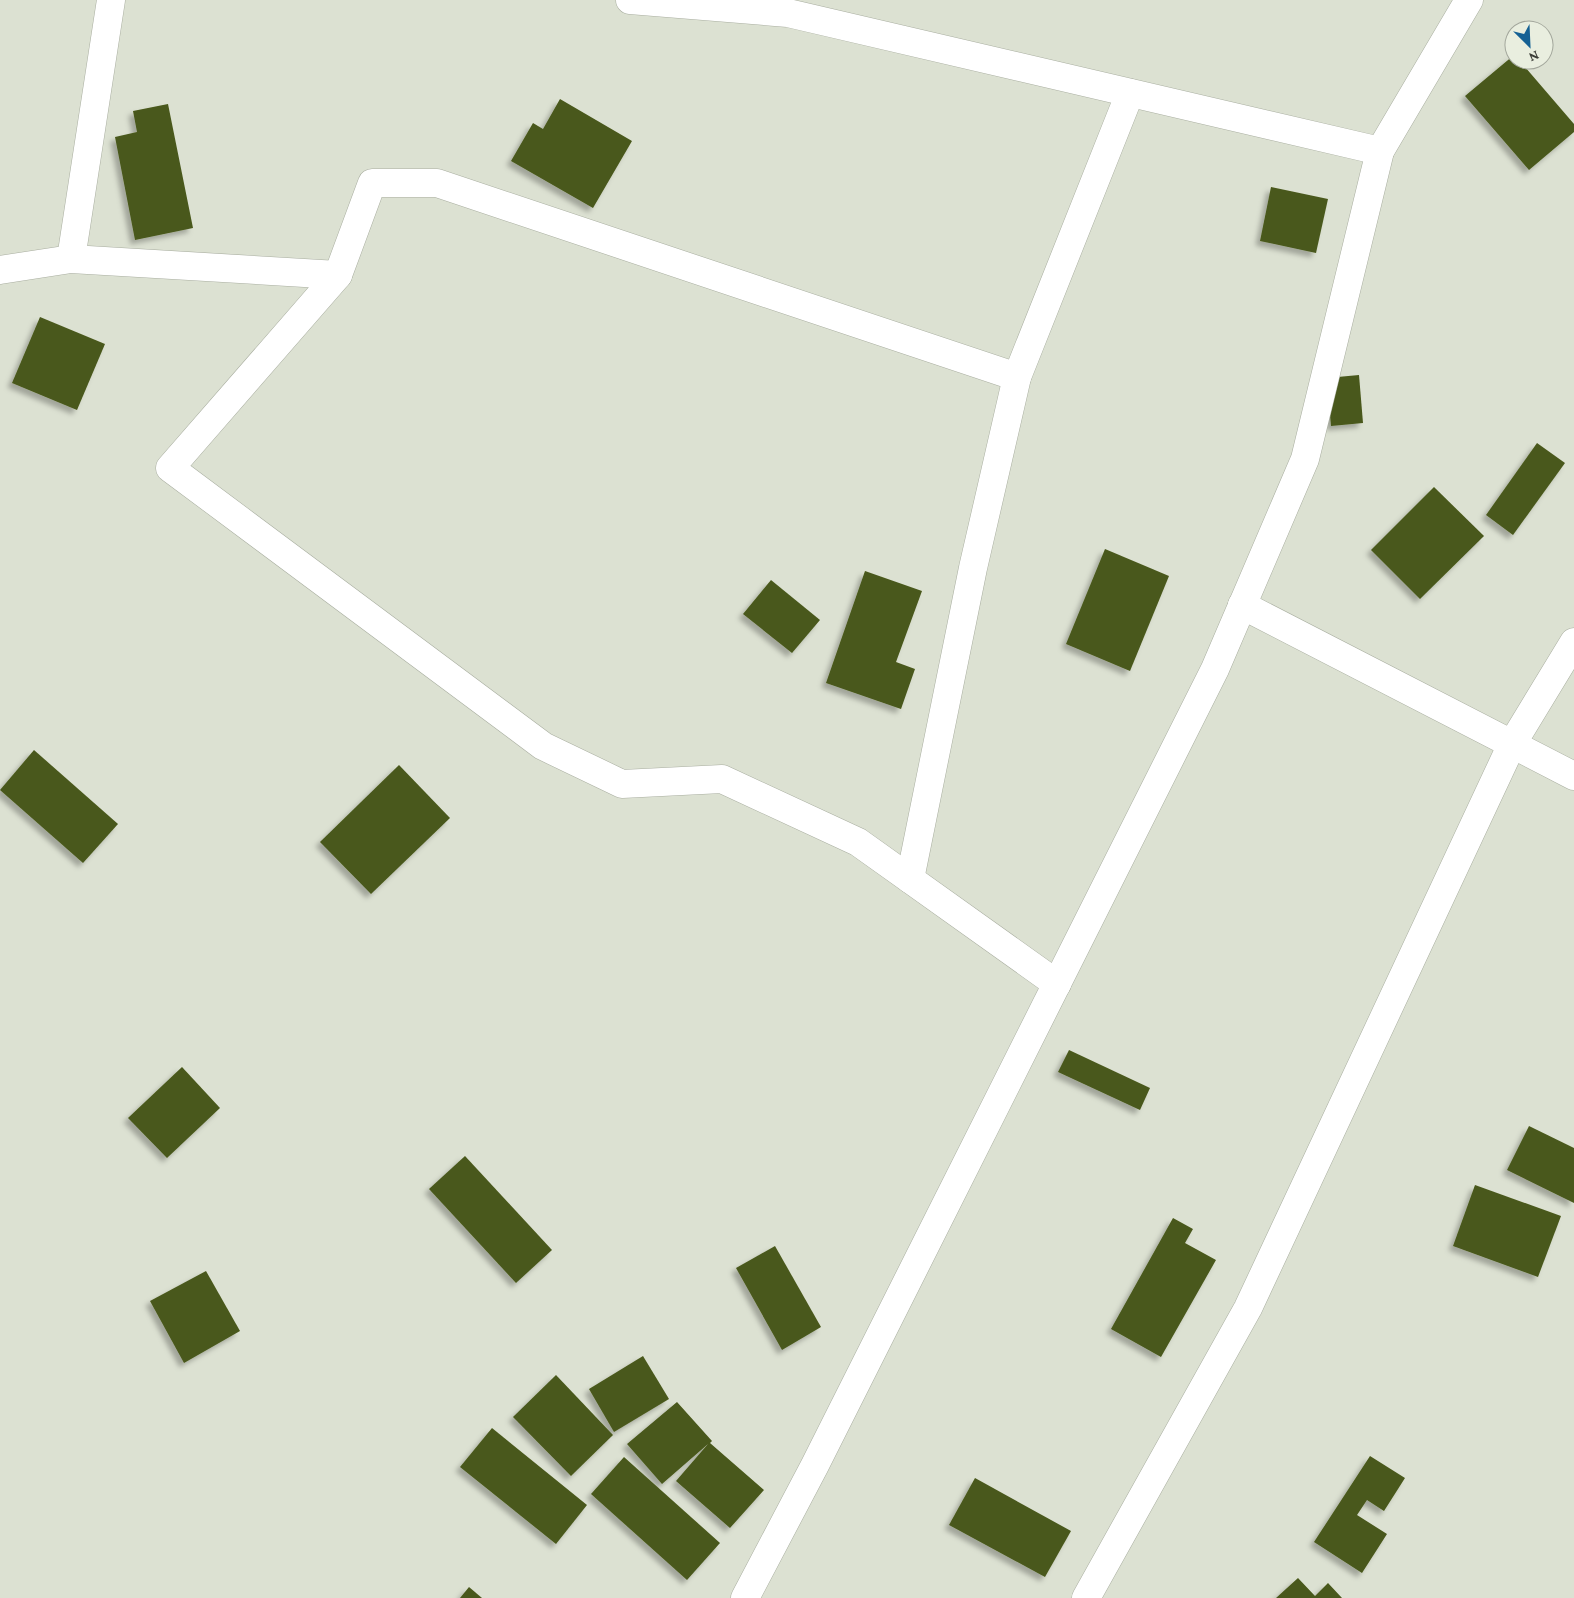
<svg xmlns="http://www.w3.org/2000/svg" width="1574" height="1598" viewBox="0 0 1574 1598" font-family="'Crimson Pro',serif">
<defs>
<filter id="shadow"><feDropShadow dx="-4.5" dy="4.5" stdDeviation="2.5" flood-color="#0004"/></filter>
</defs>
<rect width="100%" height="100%" fill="#dce1d2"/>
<g fill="#49581b" filter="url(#shadow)">
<polygon points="1514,55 1514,60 1519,60 1574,124 1574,132 1529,170 1465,96"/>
<polygon points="560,99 632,141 593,208 511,161 533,123 543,129"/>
<polygon points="168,104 193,228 135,240 115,137 137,132 133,111"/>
<polygon points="1271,187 1328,199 1316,253 1260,241"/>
<polygon points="40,317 105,344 77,410 12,383"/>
<polygon points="1359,375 1363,423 1331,426 1327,378"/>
<polygon points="1537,443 1565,463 1513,535 1486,515"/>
<polygon points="1434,487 1484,536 1420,599 1371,550"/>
<polygon points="1105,549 1169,576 1130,671 1066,644"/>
<polygon points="865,571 922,591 896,662 915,669 901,709 826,683"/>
<polygon points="771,580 820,620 792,653 743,614"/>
<polygon points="34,750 118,824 83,863 0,790"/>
<polygon points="399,765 450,818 371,894 320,842"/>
<polygon points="1069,1050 1150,1088 1140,1110 1058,1072"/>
<polygon points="182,1067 220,1108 167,1158 128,1118"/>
<polygon points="1529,1126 1574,1148 1574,1203 1507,1170"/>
<polygon points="465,1156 552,1250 516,1283 429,1189"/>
<polygon points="1475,1185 1561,1216 1538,1277 1453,1246"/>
<polygon points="1173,1218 1193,1229 1185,1243 1216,1260 1161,1357 1111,1329"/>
<polygon points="775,1246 821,1327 782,1350 736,1268"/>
<polygon points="206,1271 240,1331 184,1363 150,1301"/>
<polygon points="643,1356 669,1399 614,1432 589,1389"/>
<polygon points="556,1375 613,1435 571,1476 513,1417"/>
<polygon points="677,1402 712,1441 710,1443 764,1490 730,1528 676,1481 708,1444 662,1484 627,1444"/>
<polygon points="492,1428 587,1505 556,1544 460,1467"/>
<polygon points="1370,1456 1405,1478 1384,1511 1367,1500 1357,1515 1387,1534 1362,1573 1314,1542"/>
<polygon points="624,1457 720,1543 687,1580 591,1494"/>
<polygon points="975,1478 1071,1531 1045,1577 949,1525"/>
<polygon points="1298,1578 1315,1596 1328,1583 1342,1598 1276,1598"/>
<polygon points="469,1587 482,1598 460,1598"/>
</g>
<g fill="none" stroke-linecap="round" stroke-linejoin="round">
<g stroke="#a9aea0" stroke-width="29">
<g id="minor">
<polyline points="630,0 788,13 1380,151"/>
<polyline points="71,259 111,0"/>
<polyline points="0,270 71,259 338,275"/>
<polyline points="1017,377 437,183 372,183 338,275 170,468 543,746 622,784 722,779 858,842 1057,984"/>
<polyline points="1242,605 1574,776"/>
<polyline points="910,879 973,568 1017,377 1130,93"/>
<polyline points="745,1598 815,1465 1215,669 1305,459 1380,151 1469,0"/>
<polyline points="1086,1598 1248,1308 1512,744 1574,642"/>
</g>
</g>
<use href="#minor" stroke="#fff" stroke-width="28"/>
</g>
<g transform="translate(1529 45) rotate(156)"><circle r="24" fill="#e9eedf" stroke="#a3a79c"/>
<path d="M0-4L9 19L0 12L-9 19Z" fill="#156194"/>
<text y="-8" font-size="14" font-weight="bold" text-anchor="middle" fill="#3b3d37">N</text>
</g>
</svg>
